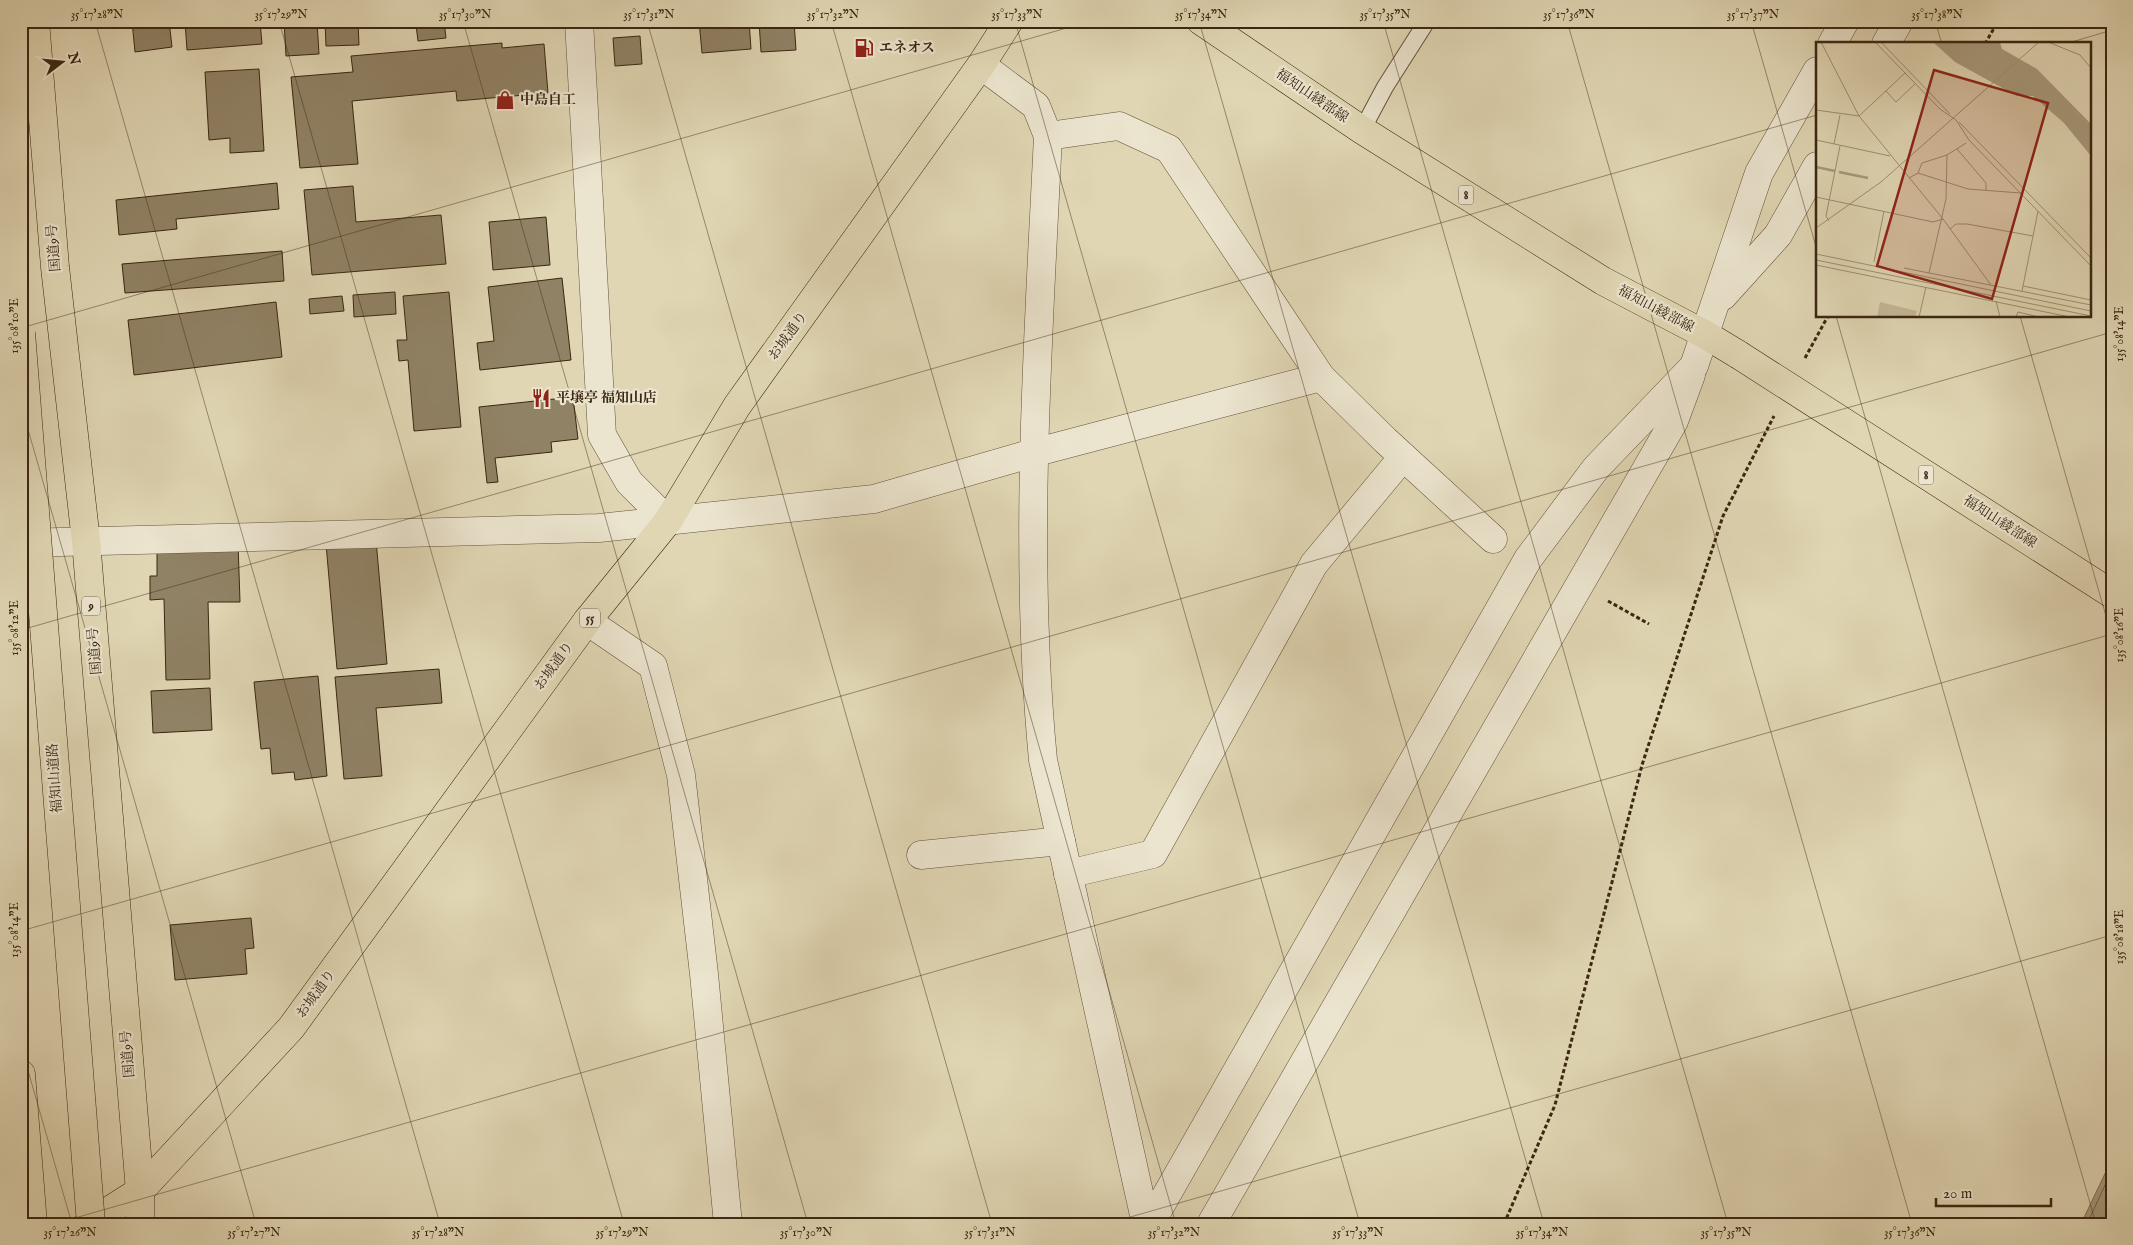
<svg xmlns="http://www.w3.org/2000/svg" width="2133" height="1245" viewBox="0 0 2133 1245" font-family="'IM FELL English','Noto Serif JP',serif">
<rect width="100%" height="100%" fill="#e0d6b3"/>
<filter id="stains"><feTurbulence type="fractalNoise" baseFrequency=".004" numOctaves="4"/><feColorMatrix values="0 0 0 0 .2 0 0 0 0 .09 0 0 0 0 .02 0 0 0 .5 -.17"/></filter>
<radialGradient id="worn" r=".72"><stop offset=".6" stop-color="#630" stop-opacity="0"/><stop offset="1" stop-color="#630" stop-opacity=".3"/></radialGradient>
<polygon fill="#a89a7c" stroke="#7c6c51" points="2112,1159 2112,1224 2081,1224"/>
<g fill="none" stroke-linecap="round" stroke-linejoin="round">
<polyline stroke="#716046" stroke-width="1" points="2087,1224 2112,1170"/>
</g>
<g fill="#908265" stroke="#3a2611">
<polygon points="132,21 169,21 172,47 135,52"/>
<polygon points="185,21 260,21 262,44 187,50"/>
<polygon points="284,21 317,21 319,54 286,56"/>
<polygon points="325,21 358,21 359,45 326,46"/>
<polygon points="392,21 444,21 446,38 418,41 416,25 393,27"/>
<polygon points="699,21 749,21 751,49 702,53"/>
<polygon points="759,21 794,21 796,50 761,52"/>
<polygon points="640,36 642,64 615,66 613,38"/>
<polygon points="502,43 502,48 544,44 548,93 457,101 456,91 352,101 358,164 300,168 291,77 353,72 351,56"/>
<polygon points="259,69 264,151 230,153 230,138 209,140 205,72"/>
<polygon points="277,183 279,209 176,219 177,229 119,235 116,200"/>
<polygon points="353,186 356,222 441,215 446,264 312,275 304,190"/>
<polygon points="546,217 550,265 493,270 489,222"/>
<polygon points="282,251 284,281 125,293 122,264"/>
<polygon points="562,278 571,360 480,370 477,343 494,341 488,287"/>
<polygon points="395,292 396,314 354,317 353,295"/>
<polygon points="449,292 461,427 414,431 408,360 399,361 397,340 407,340 403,296"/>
<polygon points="342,296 344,311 310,314 309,299"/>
<polygon points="276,302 282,357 134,375 128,320"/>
<polygon points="573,397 578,439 551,442 552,452 495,458 498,482 487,483 479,407"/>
<polygon points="376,540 387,664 337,669 326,544"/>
<polygon points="238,542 240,602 208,602 210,679 166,680 164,599 150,600 150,576 157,576 157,543"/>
<polygon points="439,669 442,703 376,708 382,776 344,779 335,677"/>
<polygon points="318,676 327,776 295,780 294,772 272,774 270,748 261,749 254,682"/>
<polygon points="210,688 212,730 153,733 151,691"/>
<polygon points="251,918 254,948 245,949 247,974 175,980 170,925"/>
</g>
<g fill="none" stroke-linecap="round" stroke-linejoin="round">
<g stroke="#64523a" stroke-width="18">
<polyline id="service" points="1362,130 1385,87 1427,21"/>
</g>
<g stroke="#64523a" stroke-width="29">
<g id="minor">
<polyline points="579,21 602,435 629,482 668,521"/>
<polyline points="1832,44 1845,21"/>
<polyline points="1886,44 1899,21"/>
<path d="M981,65L1036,106L1048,136C1038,344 1023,553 1043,760L1146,1224"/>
<polyline points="1048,136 1119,126 1169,149 1321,377 1385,440 1493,539"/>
<polyline points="1723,296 1778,235 1817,166"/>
<polyline points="21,543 599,528 874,499 1033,453 1321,377"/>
<polyline points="587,621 653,666 681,775 704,974 728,1224"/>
<polyline points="921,855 1061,841"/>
<polyline points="1068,874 1153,854 1314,564 1403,457"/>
<polyline points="1150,1224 1528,559 1596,468 1694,366 1759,173 1817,71"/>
<polyline points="1211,1224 1674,421 1691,375"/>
</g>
</g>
<g stroke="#3a2611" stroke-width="29">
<g id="primary">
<polyline points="1201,21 1362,130 1603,281 1706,335 1739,355"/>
<polyline points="140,1191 291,1028 587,621 668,521 737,406 981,65 1009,21"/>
</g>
</g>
<g stroke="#3a2611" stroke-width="29">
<g id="trunk">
<polyline points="35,21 55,267 86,541 140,1191 140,1224"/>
<polyline points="21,1074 33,1224"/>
<polyline points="88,1224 140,1191"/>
</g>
</g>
<g stroke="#3a2611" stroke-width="3" stroke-dasharray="4 2.5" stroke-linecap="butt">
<polyline points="1985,44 1998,21"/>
<polyline points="1805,358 1828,316"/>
<polyline points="1608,601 1649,624"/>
<polyline points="1504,1224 1555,1105 1642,765 1723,516 1774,416"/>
</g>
<use href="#service" stroke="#ebe4ce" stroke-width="16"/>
<use href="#minor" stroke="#ebe4ce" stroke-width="28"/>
<use href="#primary" stroke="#e0d6b3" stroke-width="28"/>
<use href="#trunk" stroke="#e0d6b3" stroke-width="28"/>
<g stroke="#3a2611" stroke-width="29" stroke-linecap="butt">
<polyline id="primary-bridge" points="1739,355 2112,594"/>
</g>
<g stroke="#3a2611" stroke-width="29" stroke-linecap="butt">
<polyline id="trunk-bridge" points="21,333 91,1224"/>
</g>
<use href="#primary-bridge" stroke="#e0d6b3" stroke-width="28"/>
<use href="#trunk-bridge" stroke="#e0d6b3" stroke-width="28"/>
</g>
<path fill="none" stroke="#3a2611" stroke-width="1" stroke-opacity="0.45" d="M95,21L440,1224M279,21L624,1224M463,21L808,1224M647,21L992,1224M831,21L1176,1224M1015,21L1360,1224M1199,21L1544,1224M1383,21L1728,1224M1567,21L1912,1224M1751,21L1817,250M1935,21L1942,44M21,26L39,21M2065,44L2112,30M1836,316L2096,1224M2020,316L2112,637M21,328L1091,21M21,405L256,1224M21,630L1817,115M21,931L2112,332M21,1046L72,1224M54,1224L2112,634M1106,1224L2112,935"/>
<defs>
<g id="fuel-bare" transform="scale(1.5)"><path d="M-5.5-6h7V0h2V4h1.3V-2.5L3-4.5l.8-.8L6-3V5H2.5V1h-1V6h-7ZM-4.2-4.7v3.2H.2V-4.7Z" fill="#8f2418" stroke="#ebe4ce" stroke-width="2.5" paint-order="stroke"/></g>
<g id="shop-bare" transform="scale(1.5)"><path d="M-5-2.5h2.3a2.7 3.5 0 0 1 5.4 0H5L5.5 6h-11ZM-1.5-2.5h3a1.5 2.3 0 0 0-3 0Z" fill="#8f2418" stroke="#ebe4ce" stroke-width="2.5" paint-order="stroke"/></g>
<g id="restaurant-bare" transform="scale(1.5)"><path d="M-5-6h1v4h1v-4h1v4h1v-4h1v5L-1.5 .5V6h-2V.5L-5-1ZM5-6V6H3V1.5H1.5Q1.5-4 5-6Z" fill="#8f2418" stroke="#ebe4ce" stroke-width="2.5" paint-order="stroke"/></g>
</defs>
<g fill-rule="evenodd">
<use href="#fuel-bare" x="864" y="48"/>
<use href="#shop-bare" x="505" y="100"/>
<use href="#restaurant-bare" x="541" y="398"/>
</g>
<g text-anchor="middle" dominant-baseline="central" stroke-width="4.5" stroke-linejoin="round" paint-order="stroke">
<g fill="#ebe4ce" stroke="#6f5f4a" stroke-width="1">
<rect x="1458.5" y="185.5" width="15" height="19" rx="4"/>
<rect x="1918.5" y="465.5" width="15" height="19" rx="4"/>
<rect x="82" y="596.5" width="18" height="19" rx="4"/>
<rect x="580" y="608.5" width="20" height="19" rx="4"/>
</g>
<g font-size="12" font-weight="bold" fill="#3a2611">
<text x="1466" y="195">8</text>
<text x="1926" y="475">8</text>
<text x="91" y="606">9</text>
<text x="590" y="618">55</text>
</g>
<g font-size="14" font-weight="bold" fill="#3a2611" stroke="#ebe4ce" text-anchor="start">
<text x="879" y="48">エネオス</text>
<text x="520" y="100">中島自工</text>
<text x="556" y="398">平壌亭 福知山店</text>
</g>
<g font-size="14" fill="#3a2611" stroke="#ebe4ce">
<text transform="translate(1312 96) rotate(34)">福知山綾部線</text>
<text transform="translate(54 248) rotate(-95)">国道9号</text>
<text transform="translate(1656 309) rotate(28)">福知山綾部線</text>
<text transform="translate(788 336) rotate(-54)">お城通り</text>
<text transform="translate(2000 522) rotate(33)">福知山綾部線</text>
<text transform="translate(95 651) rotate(-95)">国道9号</text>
<text transform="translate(554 666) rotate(-54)">お城通り</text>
<text transform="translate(55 778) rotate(-94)">福知山道路</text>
<text transform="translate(316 994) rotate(-54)">お城通り</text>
<text transform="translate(128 1054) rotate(-95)">国道9号</text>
</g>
</g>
<g transform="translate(1816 42)">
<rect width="275" height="275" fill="#e0d6b3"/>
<path d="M64,260L101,269L99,275H61Z" fill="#c4b897"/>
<path d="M117,0H184L186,7L221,27L275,82V114L248,81L217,54H201L139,20Z" fill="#a89a7c"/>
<path fill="none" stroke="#a89a7c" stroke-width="2.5" d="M0,125L19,129M23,130L52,136"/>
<path fill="none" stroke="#9e9072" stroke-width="1" d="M5,0L43,74L127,177L175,243M59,0L124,67L140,78L153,98L275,224M65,0L134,72M232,0L264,13L275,26M70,49L80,60L99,42M0,68L43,74L89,31M143,80L275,216M0,98L74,114M18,102L24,73M141,107L170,141V149M102,131L106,121L131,113L150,101M93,136L102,131L152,147L205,151M0,155L117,180L127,177M13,179L10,174L24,104M0,186L65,140L223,0M134,187L140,182H151L217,194M0,212L275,269M0,218L275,274M58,220L68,169M0,223L254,275M88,226L275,263M113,231L130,157L131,113M207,244L275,258M206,249L222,169M180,259L184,275M103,275L110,245M200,275L202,270L223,275"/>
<path fill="#8f2418" fill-opacity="0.15" stroke="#8f2418" stroke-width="2.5" d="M118,28L232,61L176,257L61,224Z"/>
<rect width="275" height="275" fill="none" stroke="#3a2611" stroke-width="2.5"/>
</g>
<rect width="2133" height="1245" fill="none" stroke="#e0d6b3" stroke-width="55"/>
<g transform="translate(62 62) rotate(74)" stroke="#ebe4ce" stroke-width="4" paint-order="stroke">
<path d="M0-4L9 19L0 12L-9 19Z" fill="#3a2611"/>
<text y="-8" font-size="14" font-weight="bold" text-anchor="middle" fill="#3a2611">N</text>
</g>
<path d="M1936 1198v8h115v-8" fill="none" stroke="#3a2611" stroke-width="2.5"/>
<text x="1943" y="1198" font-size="15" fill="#3a2611" stroke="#ebe4ce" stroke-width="4" paint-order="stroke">20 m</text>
<rect x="28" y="28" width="2078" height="1190" fill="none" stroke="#3a2611" stroke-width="2"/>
<g font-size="12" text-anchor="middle" fill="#3a2611">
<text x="97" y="18">35°17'28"N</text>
<text x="281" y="18">35°17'29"N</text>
<text x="465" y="18">35°17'30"N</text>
<text x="649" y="18">35°17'31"N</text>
<text x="833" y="18">35°17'32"N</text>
<text x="1017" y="18">35°17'33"N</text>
<text x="1201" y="18">35°17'34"N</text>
<text x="1385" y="18">35°17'35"N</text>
<text x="1569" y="18">35°17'36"N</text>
<text x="1753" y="18">35°17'37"N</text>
<text x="1937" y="18">35°17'38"N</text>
<text transform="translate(14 326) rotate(-90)" y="4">135°08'10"E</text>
<text transform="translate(2119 334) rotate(-90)" y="4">135°08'14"E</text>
<text transform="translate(14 628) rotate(-90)" y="4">135°08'12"E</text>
<text transform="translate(2119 635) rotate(-90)" y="4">135°08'16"E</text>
<text transform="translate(14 930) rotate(-90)" y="4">135°08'14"E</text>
<text transform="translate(2119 937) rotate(-90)" y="4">135°08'18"E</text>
<text x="70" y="1236">35°17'26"N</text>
<text x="254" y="1236">35°17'27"N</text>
<text x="438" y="1236">35°17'28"N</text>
<text x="622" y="1236">35°17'29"N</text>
<text x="806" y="1236">35°17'30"N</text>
<text x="990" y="1236">35°17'31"N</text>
<text x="1174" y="1236">35°17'32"N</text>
<text x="1358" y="1236">35°17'33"N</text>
<text x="1542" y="1236">35°17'34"N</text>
<text x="1726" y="1236">35°17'35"N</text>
<text x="1910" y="1236">35°17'36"N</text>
</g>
<rect width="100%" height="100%" filter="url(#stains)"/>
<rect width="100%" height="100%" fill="url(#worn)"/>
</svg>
